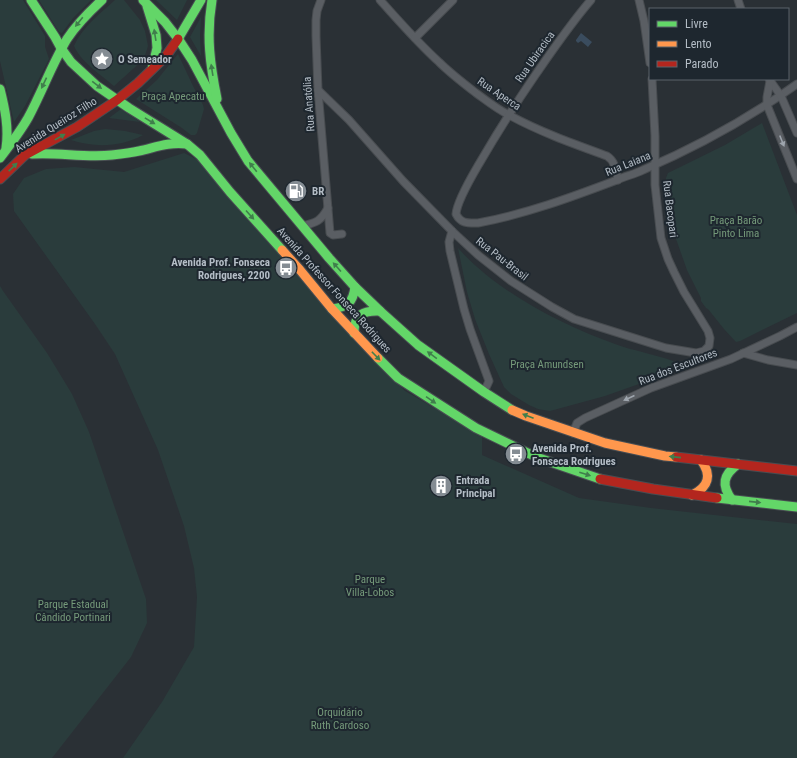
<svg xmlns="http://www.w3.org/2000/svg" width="797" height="758" viewBox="0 0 797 758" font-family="'Roboto Condensed',sans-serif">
<rect width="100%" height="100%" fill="#2a3035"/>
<g fill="#2a3c3c">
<polygon points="0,0 23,0 45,36 45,47 49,59 25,106 14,122 0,61"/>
<polygon points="39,0 91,0 73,18 62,33 59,32"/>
<path d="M115,0H124L140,20L145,31L148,46L144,59L114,86C101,75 81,62 74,46C82,27 101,13 115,0Z"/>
<polygon points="156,0 187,0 177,20"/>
<polygon points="201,17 200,36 201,56 190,37"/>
<polygon points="178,54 193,86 203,105 204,109 197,133 195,135 191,135 182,128 136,99 157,80"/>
<polygon points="121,109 140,122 109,118"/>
<polygon points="762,123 797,215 797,313 758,332 740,341 736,342 724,329 708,309 706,308 701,301 701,298 687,270 675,236 666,185 666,178 668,173 725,145"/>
<path d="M105,129L125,131L143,135C121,147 95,148 71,140L94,131Z"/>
<polygon points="184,153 200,161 344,328 405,391 482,435 482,455 579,498 651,508 797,524 797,758 123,758 162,702 194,647 197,597 194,568 184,526 158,450 115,354 95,324 14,211 13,194 24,178 46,169 74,167 124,172"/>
<path d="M458,248C496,291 561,325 615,344C634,351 654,354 673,361C677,365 676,369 673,372L605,396L550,411L538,409L529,405L511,394L504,387L489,354L475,319L467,292Z"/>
<polygon points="0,286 3,291 47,353 72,394 89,432 146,599 147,623 131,657 52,758 0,758"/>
</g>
<polygon fill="#3a4c5e" points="581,33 592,42 588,47 581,41 578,43 576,41 576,40"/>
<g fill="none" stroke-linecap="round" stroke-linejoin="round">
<g stroke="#484c50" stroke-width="9">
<g id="street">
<polyline points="321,0 317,11 316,20 316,36 318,90 330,233 333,235 342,234"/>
<path d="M380,0C399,21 418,43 439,62C450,73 463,83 476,93C487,101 497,109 509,115C540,132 574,144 607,156C615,161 616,170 618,180"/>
<path d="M591,0C571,23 554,48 536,74C516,103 497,133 479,164C472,176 457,201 456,214C461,224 468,223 478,223C526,214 572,197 617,180C626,176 635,174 643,170C697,147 749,118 797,84"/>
<polyline points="639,0 644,21 650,63"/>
<polyline points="738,0 741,9"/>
<polyline points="415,38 453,0"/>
<polyline points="769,79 781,96 797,133"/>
<polyline points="770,81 767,97 767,105 797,179"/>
<polyline points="318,90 349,120 403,181 452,231 478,255 511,281 552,307 574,319 666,348 696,353 704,351 709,346 710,338 708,331 684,292 674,272 668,259 661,238 655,185 655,136 652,79"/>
<path d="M302,226C316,223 321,221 328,208"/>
<polyline points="452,231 449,242 450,251 464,309 470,329 489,381 484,392"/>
<polyline points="743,353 768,360 797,365"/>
<polyline points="573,433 577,423 585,418 651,388 731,359 780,336 797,327"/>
</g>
</g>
<g stroke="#484d52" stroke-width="11">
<g id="fast">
<polyline points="31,0 55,37 61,48 71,62 97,86 129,108 187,144 200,155 230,192 282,250"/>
<polyline points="143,0 165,22 179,40 192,60 231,133 248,161 329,258 355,287 380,311 418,345 484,392 512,410"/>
<path d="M212,0C206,36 210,64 217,99"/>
<polyline points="147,6 156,35 157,48 152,69"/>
<polyline points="178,39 201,0"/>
<path d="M0,89C5,109 9,128 6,148"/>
<path d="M32,154C58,152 85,158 112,155C121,154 130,153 139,151C157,147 168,142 187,144"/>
<path d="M0,158C10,145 20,132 28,118C42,92 52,64 67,39C77,24 89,12 102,0"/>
<path d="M332,309C347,307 353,303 355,287"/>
<path d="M354,333C354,315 363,310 380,311"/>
<polyline points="378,358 398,378 476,428 536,457 600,479"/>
<polyline points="717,498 797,507"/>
<path d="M732,500C721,485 723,475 738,464"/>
</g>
</g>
<g stroke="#484d52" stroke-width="11">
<g id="slow">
<polyline points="282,250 300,270 332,309 378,358"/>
<polyline points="512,410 526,416 605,443 665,456 676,457"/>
<path d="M692,495C709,487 712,475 701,460"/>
</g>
</g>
<g stroke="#484d52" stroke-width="11">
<g id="jam">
<polyline points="0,179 25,155 77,127 117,100 138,83 166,56 178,39"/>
<polyline points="676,457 797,471"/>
<polyline points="600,479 653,489 717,498"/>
</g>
</g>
<use href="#street" stroke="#5a5e63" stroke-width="7"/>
<use href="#fast" stroke="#63d668" stroke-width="9"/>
<use href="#slow" stroke="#ff974d" stroke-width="9"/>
<use href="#jam" stroke="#b3261e" stroke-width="9"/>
</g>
<defs><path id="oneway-solid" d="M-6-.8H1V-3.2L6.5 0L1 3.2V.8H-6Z"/></defs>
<g fill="#407e4c">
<use href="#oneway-solid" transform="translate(79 22) rotate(129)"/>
<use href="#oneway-solid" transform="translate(155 35) rotate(-99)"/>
<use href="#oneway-solid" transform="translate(212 70) rotate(-99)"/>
<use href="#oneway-solid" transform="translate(44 83) rotate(115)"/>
<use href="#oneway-solid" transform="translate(97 85) rotate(37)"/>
<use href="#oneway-solid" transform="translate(150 121) rotate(31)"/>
<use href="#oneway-solid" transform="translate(60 137) rotate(-29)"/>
<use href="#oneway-solid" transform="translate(13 167) rotate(-44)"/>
<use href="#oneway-solid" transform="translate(253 167) rotate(-129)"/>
<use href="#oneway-solid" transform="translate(250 215) rotate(48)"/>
<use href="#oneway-solid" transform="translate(337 267) rotate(-132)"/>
<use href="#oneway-solid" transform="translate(432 355) rotate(-144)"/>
<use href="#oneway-solid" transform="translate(376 356) rotate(46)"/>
<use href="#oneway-solid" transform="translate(431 400) rotate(34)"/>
<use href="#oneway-solid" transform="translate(528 416) rotate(-159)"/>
<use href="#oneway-solid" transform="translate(675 457) rotate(-174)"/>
<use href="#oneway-solid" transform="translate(585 474) rotate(18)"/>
<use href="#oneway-solid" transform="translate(755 502) rotate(6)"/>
</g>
<g fill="#9ea5ad">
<use href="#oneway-solid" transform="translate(782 141) rotate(68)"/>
<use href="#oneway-solid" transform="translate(629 398) rotate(156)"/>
</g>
<defs>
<g id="sight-disc" transform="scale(1.15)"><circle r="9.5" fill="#848c93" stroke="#1e272f"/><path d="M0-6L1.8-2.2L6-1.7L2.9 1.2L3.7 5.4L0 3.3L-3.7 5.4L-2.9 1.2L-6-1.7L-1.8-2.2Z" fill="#fff"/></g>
<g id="fuel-disc" transform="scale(1.15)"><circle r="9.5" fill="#848c93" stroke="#1e272f"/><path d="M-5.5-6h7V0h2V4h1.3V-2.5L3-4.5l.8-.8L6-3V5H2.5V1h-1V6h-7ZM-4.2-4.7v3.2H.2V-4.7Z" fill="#fff"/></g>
<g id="bus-disc" transform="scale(1.15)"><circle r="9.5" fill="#848c93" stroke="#1e272f"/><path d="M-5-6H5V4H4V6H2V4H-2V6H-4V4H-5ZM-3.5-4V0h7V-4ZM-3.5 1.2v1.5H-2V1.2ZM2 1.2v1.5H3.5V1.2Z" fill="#fff"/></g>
<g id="building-disc" transform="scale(1.15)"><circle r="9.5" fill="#848c93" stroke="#1e272f"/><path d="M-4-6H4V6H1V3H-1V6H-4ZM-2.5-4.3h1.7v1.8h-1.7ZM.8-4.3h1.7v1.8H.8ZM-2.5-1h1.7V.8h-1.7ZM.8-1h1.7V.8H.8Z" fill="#fff"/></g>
</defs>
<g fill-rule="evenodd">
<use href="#sight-disc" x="102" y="59"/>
<use href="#fuel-disc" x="296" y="191"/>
<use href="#bus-disc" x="286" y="268"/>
<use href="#bus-disc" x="516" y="454"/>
<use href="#building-disc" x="441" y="486"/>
</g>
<g text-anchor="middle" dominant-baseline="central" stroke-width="4" stroke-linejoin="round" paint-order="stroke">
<g font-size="11" fill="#b4bdc6" stroke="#1e272f">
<text transform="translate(535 57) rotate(-55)">Rua Ubiracica</text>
<text transform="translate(499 94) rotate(34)">Rua Aperca</text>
<text transform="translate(309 104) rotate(-94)">Rua Anatólia</text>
<text transform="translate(56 125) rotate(-32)">Avenida Queiroz Filho</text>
<text transform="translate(628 164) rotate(-22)">Rua Laiana</text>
<text transform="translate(670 209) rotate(83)">Rua Bacopari</text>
<text transform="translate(502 259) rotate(38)">Rua Pau-Brasil</text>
<text transform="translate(334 290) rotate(48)">Avenida Professor Fonseca Rodrigues</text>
<text transform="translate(678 367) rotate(-21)">Rua dos Escultores</text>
</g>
<g font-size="11" font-weight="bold" fill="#b4bdc6" stroke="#1e272f" text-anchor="start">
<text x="118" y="59">O Semeador</text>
<text x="312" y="191">BR</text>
<text x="270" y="262" text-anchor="end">Avenida Prof. Fonseca<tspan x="270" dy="13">Rodrigues, 2200</tspan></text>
<text x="532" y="448">Avenida Prof.<tspan x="532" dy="13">Fonseca Rodrigues</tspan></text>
<text x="456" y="480">Entrada<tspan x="456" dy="13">Principal</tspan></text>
</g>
<g font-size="11" fill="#759a7a" stroke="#1e272f">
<text x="173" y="96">Praça Apecatu</text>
<text x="736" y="220">Praça Barão<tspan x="736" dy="13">Pinto Lima</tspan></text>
<text x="547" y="364">Praça Amundsen</text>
<text x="370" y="579">Parque<tspan x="370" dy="13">Villa-Lobos</tspan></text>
<text x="73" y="604">Parque Estadual<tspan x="73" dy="13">Cândido Portinari</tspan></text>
<text x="340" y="712">Orquidário<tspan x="340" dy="13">Ruth Cardoso</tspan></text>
</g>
</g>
<rect x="649" y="8" width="140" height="72" fill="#1e272f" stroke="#5a636b"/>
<rect x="657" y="21" width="20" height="6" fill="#63d668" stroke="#5a636b"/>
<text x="685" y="28" font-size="12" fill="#b4bdc6">Livre</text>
<rect x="657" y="41" width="20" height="6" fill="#ff974d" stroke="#5a636b"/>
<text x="685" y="48" font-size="12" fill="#b4bdc6">Lento</text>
<rect x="657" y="61" width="20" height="6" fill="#b3261e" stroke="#5a636b"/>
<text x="685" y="68" font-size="12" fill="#b4bdc6">Parado</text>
</svg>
